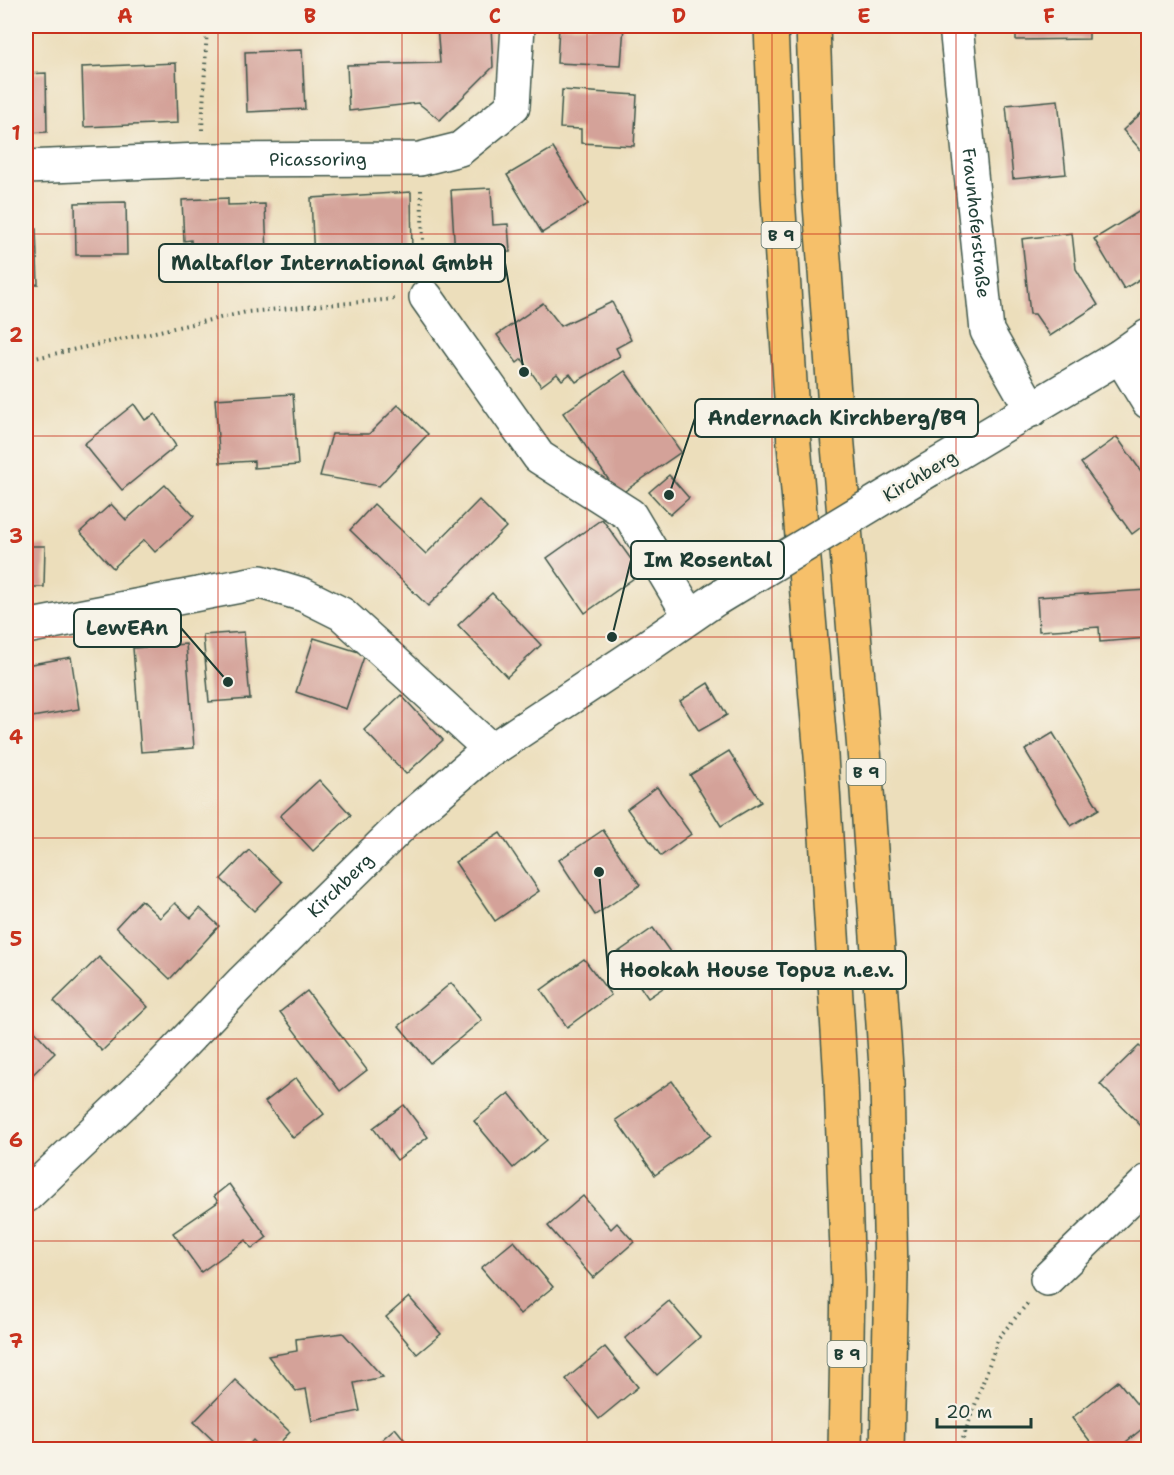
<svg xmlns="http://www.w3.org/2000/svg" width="1174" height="1475" viewBox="0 0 1174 1475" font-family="'Shantell Sans',sans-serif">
<rect width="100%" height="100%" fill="#f7f3e8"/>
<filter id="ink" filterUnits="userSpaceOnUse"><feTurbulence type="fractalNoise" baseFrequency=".0167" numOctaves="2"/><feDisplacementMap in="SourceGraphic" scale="12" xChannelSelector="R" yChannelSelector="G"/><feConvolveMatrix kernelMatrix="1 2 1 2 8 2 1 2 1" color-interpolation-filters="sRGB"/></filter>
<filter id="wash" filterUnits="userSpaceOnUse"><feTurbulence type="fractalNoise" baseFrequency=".008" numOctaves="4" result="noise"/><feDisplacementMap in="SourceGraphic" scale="24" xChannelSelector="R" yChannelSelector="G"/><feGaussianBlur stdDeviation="1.35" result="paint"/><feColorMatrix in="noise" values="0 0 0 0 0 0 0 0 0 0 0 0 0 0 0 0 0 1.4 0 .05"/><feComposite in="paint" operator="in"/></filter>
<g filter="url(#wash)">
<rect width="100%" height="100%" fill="#ecdebb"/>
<g id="blocks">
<g fill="#d4a299">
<polygon points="437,26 491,26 493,67 440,120 418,103 349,111 347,65 440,63"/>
<polygon points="559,26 624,26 621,66 557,63"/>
<polygon points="1016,26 1089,26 1089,39 1016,40"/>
<polygon points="302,50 305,109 247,112 245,52"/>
<polygon points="176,63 178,123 84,127 82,67"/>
<polygon points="46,73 47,132 26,133 26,74"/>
<polygon points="562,90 637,95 634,146 581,143 581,129 560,128"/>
<polygon points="1058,100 1066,174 1013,179 1006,105"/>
<polygon points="1148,107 1148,158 1123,130"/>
<polygon points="553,148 588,204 542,233 507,175"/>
<polygon points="491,188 493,225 508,224 510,252 455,255 451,190"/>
<polygon points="411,192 412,255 314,260 311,198"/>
<polygon points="228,198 228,205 265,204 268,278 193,280 191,240 184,241 182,200"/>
<polygon points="126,202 127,255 76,255 75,203"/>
<polygon points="1148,206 1148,274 1124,289 1094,239"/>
<polygon points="26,229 36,229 38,284 26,285"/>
<polygon points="1072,233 1076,269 1098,305 1050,336 1035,314 1030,314 1022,239"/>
<polygon points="612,302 631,340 616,348 620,356 576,382 570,374 562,380 557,374 541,386 522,359 517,363 497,335 543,303 561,326"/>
<polygon points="625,371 681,452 619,495 563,413"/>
<polygon points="293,394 298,465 254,468 254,461 220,463 215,399"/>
<polygon points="134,404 145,420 155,414 176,446 122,490 84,444"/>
<polygon points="398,405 428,434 379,486 320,476 332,434 369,434"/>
<polygon points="1117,437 1148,481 1148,522 1132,534 1081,463"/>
<polygon points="669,475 689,498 670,515 649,492"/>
<polygon points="165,485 194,516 155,552 144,540 113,568 80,532 111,504 126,520"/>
<polygon points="479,500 506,527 428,606 350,530 374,504 426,554"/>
<polygon points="602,519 641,573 585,613 547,558"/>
<polygon points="26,546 45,546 44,587 26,587"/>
<polygon points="1148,590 1148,638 1100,642 1099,627 1039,631 1037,597"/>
<polygon points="492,593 541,645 507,677 458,625"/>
<polygon points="244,632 250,699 209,702 203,635"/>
<polygon points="314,638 365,654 346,709 296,692"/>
<polygon points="186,644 194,748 141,752 133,648"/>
<polygon points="71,657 79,709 26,718 26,665"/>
<polygon points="708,683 727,715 699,731 680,701"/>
<polygon points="401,695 443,740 406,774 364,730"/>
<polygon points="1053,733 1099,809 1071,826 1025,750"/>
<polygon points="729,751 761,802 721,826 690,775"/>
<polygon points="319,780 351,815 313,851 280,816"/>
<polygon points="657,787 691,834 661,856 627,809"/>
<polygon points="603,830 640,885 595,915 559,860"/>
<polygon points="500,833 539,891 495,921 455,862"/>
<polygon points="249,850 282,882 254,911 221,879"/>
<polygon points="141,900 160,918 175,903 191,918 200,908 219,926 170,979 116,927"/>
<polygon points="653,928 685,973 648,998 617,953"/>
<polygon points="99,957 148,1007 102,1051 54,1001"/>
<polygon points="584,959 611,995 567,1027 541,990"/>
<polygon points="451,983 482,1020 430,1063 399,1026"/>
<polygon points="307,991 367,1070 340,1091 280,1012"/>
<polygon points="26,1022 55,1053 26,1081"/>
<polygon points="1139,1046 1148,1055 1148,1125 1144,1129 1100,1084"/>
<polygon points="296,1078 324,1114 293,1138 265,1102"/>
<polygon points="672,1081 711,1135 655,1175 616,1120"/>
<polygon points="509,1093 547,1140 513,1168 474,1121"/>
<polygon points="404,1105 428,1137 397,1160 373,1128"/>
<polygon points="229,1184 267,1237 252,1249 246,1240 201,1272 173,1233 218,1202 214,1196"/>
<polygon points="583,1196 611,1229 617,1223 634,1242 593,1278 548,1226"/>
<polygon points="514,1241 553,1287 520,1314 481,1268"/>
<polygon points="409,1297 441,1334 417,1354 386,1317"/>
<polygon points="669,1301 700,1337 657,1375 625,1338"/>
<polygon points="343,1333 383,1377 354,1383 360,1411 312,1421 306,1389 296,1391 268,1356 297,1351 296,1339"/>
<polygon points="605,1347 638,1387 599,1419 566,1379"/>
<polygon points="235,1380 290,1432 273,1450 263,1450 253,1440 244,1450 223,1450 194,1422"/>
<polygon points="1118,1381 1148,1418 1148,1424 1116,1450 1097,1450 1072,1418"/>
<polygon points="395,1428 413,1450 370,1450"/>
</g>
</g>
</g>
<g filter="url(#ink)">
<use href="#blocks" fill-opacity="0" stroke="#3e5548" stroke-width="1.5"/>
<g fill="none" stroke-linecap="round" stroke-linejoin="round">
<g stroke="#3e5548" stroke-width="36">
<g id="minor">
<path id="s1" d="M956,26L987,331L1032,410"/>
<path id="s2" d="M26,167L201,160L420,159L460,149L513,106L518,26"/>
<polyline points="426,297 539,457 630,515 690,616"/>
<polyline points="1120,356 1148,402"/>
<polyline points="929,470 1120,356 1148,336"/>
<polyline points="26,627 261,582 304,595 342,614 490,749"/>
<path id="s3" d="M26,1196L153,1075L243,981L407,820L478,759L629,659L716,599"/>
<polyline points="1047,1279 1148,1181"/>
</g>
</g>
<g stroke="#3e5548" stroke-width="36">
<g id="highway">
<polyline points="771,26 778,196 794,444 821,756 841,1080 848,1281 845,1450"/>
<polyline points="813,26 819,191 837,434 865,762 887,1082 891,1275 887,1450"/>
</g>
</g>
<g stroke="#3e5548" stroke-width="4" stroke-dasharray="1.5 4.5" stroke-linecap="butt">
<polyline points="202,130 207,26"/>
<polyline points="421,190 424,266"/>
<polyline points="26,360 247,312 395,299"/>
<polyline points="959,1450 999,1337 1028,1303"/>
</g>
<use href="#minor" stroke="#fff" stroke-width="33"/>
<use href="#highway" stroke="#f6c06b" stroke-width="33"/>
<g stroke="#3e5548" stroke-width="36" stroke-linecap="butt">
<polyline id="minor-bridge" points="716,599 929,470"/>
</g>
<use href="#minor-bridge" stroke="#fff" stroke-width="33"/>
</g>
</g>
<path fill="none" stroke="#c8321e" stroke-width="1.5" stroke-opacity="0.55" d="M218,26V1450M402,26V1450M587,26V1450M772,26V1450M956,26V1450M26,234H1148M26,436H1148M26,637H1148M26,838H1148M26,1039H1148M26,1241H1148"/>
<g text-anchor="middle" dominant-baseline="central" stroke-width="5" stroke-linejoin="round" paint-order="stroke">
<g fill="#f7f3e8" stroke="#60746a" stroke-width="1.5">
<rect x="761.5" y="222" width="39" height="26" rx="4.5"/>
<rect x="846.5" y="759" width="39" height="26" rx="4.5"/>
<rect x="827.5" y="1341" width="39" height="26" rx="4.5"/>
</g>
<g font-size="16" font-weight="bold" fill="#1f3d34">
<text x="781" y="235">B 9</text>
<text x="866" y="772">B 9</text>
<text x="847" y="1354">B 9</text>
</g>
<g font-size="18" fill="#1f3d34" stroke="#f7f3e8">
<text stroke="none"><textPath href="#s2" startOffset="292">Picassoring</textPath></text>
<text stroke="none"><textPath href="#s1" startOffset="198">Fraunhoferstraße</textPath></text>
<text transform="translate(920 476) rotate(-31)">Kirchberg</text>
<text stroke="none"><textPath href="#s3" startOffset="442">Kirchberg</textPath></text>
</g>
</g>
<path fill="none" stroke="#1f3d34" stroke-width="2" d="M524 372L505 263M669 495L695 418M612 637L631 560M228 682L181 628M599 872L608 970"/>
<g fill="#1f3d34" stroke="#f7f3e8" stroke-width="2">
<circle cx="524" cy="372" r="6"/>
<circle cx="669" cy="495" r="6"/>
<circle cx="612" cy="637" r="6"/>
<circle cx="228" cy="682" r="6"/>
<circle cx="599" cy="872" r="6"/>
</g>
<g fill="#f7f3e8" stroke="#1f3d34" stroke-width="2">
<rect x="159" y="244" width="346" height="38" rx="6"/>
<rect x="695" y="399" width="283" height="38" rx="6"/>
<rect x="631" y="541" width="153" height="38" rx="6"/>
<rect x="74" y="609" width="107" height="38" rx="6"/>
<rect x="608" y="951" width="298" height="38" rx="6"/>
</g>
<g font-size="20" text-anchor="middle" font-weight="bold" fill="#1f3d34">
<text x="332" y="270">Maltaflor International GmbH</text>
<text x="837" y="425">Andernach Kirchberg/B9</text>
<text x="708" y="567">Im Rosental</text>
<text x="127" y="635">LewEAn</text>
<text x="757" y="977">Hookah House Topuz n.e.v.</text>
</g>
<rect width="1174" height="1475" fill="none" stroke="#f7f3e8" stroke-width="66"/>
<path d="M937 1418v9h94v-9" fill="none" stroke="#1f3d34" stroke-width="3"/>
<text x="946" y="1418" font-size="18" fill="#1f3d34" stroke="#f7f3e8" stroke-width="4.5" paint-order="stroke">20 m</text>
<rect x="33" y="33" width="1108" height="1409" fill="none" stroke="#c8321e" stroke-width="2"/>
<g font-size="20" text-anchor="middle" font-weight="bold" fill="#c8321e">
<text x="125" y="23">A</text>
<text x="310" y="23">B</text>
<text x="495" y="23">C</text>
<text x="679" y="23">D</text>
<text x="864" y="23">E</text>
<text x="1049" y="23">F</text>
<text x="16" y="140">1</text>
<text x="16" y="342">2</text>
<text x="16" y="543">3</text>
<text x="16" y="744">4</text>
<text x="16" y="946">5</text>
<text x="16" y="1147">6</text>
<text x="16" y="1348">7</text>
</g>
</svg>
